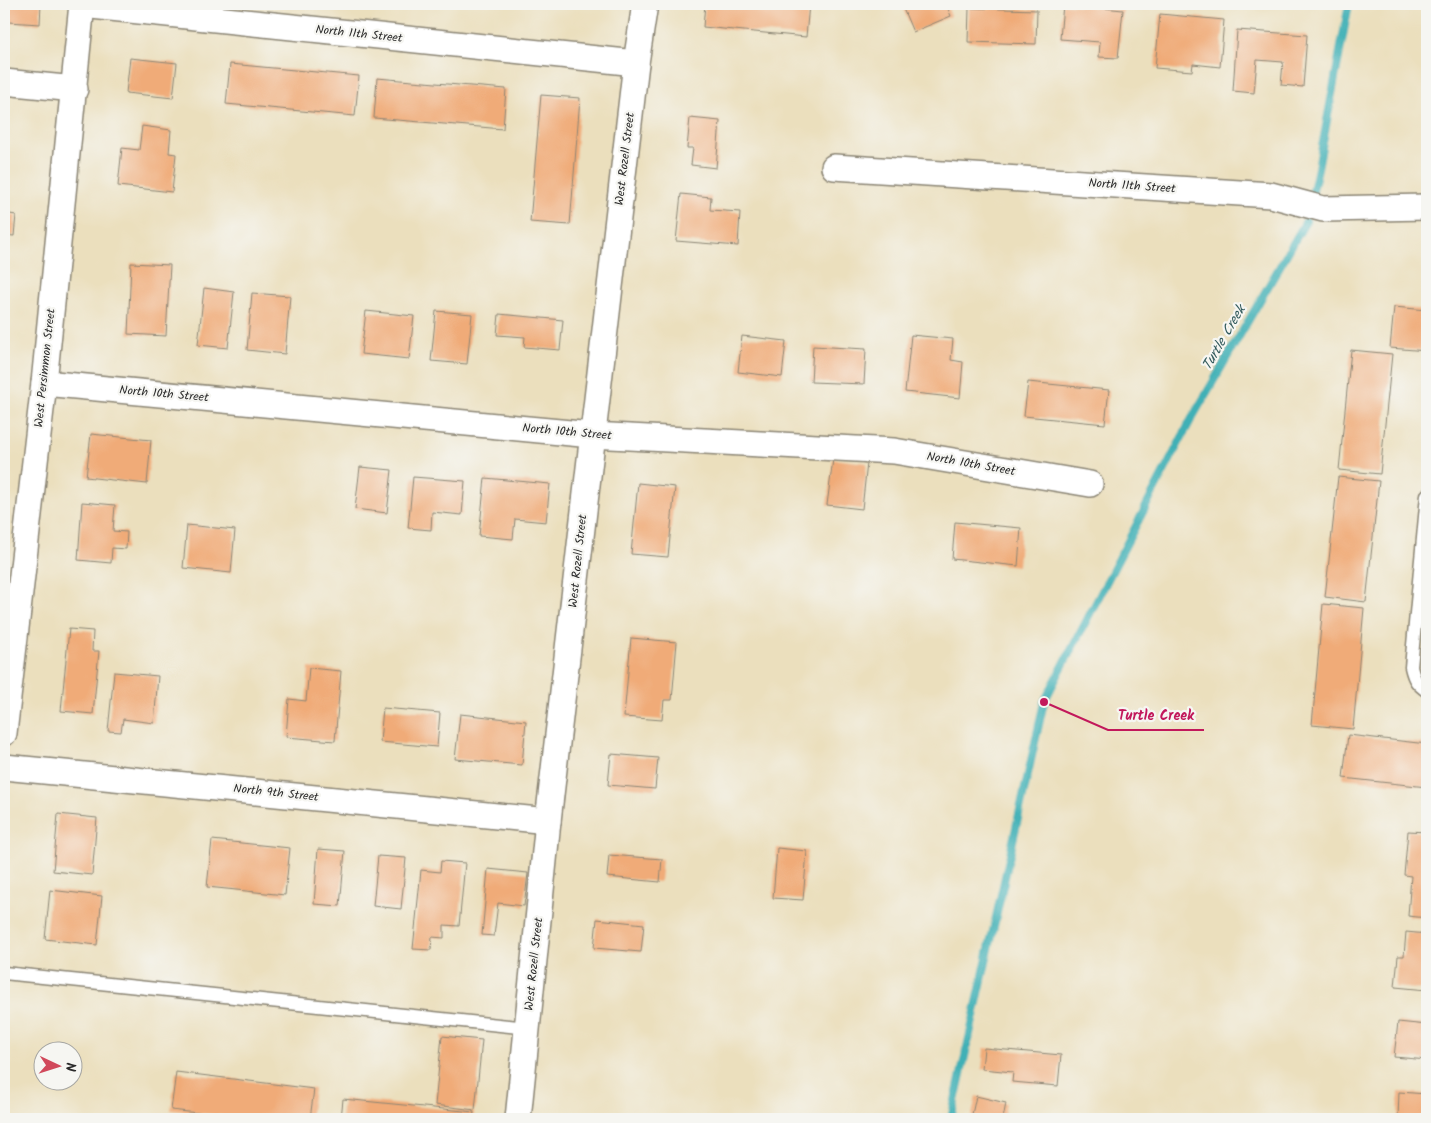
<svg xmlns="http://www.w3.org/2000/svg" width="1431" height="1123" viewBox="0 0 1431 1123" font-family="Kalam,sans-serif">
<rect width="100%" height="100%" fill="#f6f6f2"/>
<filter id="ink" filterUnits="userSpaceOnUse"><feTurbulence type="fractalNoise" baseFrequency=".02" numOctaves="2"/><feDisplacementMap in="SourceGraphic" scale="10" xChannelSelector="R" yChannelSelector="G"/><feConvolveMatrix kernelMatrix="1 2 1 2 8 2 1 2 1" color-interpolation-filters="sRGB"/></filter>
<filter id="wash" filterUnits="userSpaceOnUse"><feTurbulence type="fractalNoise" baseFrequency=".0096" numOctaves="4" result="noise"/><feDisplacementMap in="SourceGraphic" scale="20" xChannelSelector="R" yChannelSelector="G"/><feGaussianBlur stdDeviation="1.12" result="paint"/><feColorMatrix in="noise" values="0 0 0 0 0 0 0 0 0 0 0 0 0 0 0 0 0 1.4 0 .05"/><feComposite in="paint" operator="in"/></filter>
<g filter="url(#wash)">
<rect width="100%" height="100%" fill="#ebdfbd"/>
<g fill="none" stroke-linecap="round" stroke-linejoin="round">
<g stroke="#3fb0b6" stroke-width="8">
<polyline points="1312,195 1318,168 1349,4"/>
<polyline points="951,1119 1044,702 1191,420 1306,221"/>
</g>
</g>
<g id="blocks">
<g fill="#f0ab78">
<polygon points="8,4 41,4 40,24 8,22"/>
<polygon points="705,4 809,4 806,37 703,27"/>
<polygon points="901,4 946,4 951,16 913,32"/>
<polygon points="1063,4 1123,10 1118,58 1099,57 1100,42 1060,39"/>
<polygon points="969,8 1037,10 1036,44 968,42"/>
<polygon points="1160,14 1224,20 1220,67 1193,64 1192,71 1155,68"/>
<polygon points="1237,30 1307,35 1303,87 1281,85 1283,62 1257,60 1254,93 1233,91"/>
<polygon points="130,58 177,63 173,98 126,93"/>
<polygon points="230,64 359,76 355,116 226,104"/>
<polygon points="377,78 506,89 503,129 374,118"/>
<polygon points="541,95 580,98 570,225 530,222"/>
<polygon points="690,118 720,121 716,168 691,165 693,148 687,148"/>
<polygon points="142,126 171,130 169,153 176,154 172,192 118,186 122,148 139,150"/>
<polygon points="681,194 711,197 710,210 740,212 738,246 676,241"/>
<polygon points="4,213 16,215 14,236 4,235"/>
<polygon points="131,263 170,265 166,336 128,334"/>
<polygon points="204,288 234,292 228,348 198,345"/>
<polygon points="252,293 290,296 285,354 247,350"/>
<polygon points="1394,307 1427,310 1427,351 1390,348"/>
<polygon points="366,311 414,316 409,359 361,354"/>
<polygon points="436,311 472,314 467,364 431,361"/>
<polygon points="499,314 563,320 560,350 524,347 525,337 497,335"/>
<polygon points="911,335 953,339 951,360 963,362 960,398 905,392"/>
<polygon points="742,336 786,341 782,377 738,372"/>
<polygon points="813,346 866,349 864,384 811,382"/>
<polygon points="1351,350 1392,354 1380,474 1339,470"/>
<polygon points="1028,382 1109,390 1105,424 1024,416"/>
<polygon points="91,434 151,440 147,484 86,477"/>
<polygon points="833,459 867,463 862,509 827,505"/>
<polygon points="360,467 392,470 387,513 355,509"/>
<polygon points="413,477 465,481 462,515 432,512 431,530 408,528"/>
<polygon points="1338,477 1379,481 1366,602 1325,597"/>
<polygon points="485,478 550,484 546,522 515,519 513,539 479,536"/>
<polygon points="638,483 675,487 668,557 631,554"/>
<polygon points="82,502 115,505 113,531 127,532 126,549 112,548 111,563 78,560"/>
<polygon points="955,522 1021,528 1018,566 952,559"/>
<polygon points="187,525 235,530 231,573 183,568"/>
<polygon points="1323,604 1364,608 1353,729 1312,725"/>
<polygon points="69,629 93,631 92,651 99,651 93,714 61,711"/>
<polygon points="631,638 677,642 672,700 664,700 662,720 624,717"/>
<polygon points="309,668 341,671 335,741 286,737 289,699 306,701"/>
<polygon points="114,672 158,676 154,723 123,719 121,732 108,731"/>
<polygon points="383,708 440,713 437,747 380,742"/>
<polygon points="460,714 526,721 522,765 455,759"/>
<polygon points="1348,735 1427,744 1427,787 1343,778"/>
<polygon points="611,754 658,758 655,789 608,785"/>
<polygon points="58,814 97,818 92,875 53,871"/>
<polygon points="1408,831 1427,832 1427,918 1408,916 1411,876 1404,875"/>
<polygon points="212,840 290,848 285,895 207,887"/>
<polygon points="777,848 807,851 803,900 773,898"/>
<polygon points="318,849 345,851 340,906 314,904"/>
<polygon points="609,855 662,859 660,882 607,877"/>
<polygon points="378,856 406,858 401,909 373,906"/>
<polygon points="441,861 465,863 459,926 444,925 444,938 432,937 431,950 413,949 421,870 440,872"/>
<polygon points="488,869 528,873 524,906 498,903 494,936 482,935"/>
<polygon points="50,890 102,896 97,945 45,939"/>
<polygon points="597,919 644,924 641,952 594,948"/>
<polygon points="1406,932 1427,934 1427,990 1395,987 1398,956 1404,956"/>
<polygon points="1398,1022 1427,1025 1427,1060 1394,1057"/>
<polygon points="442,1036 482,1040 475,1110 435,1105"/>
<polygon points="984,1048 1061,1055 1058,1086 1012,1082 1013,1072 982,1069"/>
<polygon points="176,1072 314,1089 310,1119 250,1119 171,1110"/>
<polygon points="1399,1092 1427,1094 1427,1119 1398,1119"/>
<polygon points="976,1096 1006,1103 1003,1119 971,1119"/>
<polygon points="343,1099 474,1112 473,1119 341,1119"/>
</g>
</g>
</g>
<g filter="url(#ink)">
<use href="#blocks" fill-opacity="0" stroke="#8b8574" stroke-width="1"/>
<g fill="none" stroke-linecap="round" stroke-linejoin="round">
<g stroke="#8b8574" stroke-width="15">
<g id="lane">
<path d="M1427,495L1411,667C1414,680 1417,684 1427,691"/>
<polyline points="4,973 528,1028"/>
</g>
</g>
<g stroke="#8b8574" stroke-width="28">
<g id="street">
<polyline points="82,5 636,63"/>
<polyline points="4,82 75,89"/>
<polyline points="834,167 1271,195 1323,209 1427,207"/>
<polyline points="44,383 592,435 894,451 1090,484"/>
<polyline points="4,733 44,383 82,4"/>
<polyline points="4,767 548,821"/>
<polyline points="518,1119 548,821 636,63 645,4"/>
</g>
</g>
<use href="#lane" stroke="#fff" stroke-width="12"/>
<use href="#street" stroke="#fff" stroke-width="25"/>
</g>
</g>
<g text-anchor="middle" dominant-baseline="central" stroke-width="4.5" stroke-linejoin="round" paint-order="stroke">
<g font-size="12" fill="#2b2b2b" stroke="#f6f6f2">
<text transform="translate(359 34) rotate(6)">North 11th Street</text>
<text transform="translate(625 159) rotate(-83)">West Rozell Street</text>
<text transform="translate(1132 186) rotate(4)">North 11th Street</text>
<text transform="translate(45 368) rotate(-84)">West Persimmon Street</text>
<text transform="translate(164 394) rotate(5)">North 10th Street</text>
<text transform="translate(567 432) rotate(5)">North 10th Street</text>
<text transform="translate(971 464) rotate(10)">North 10th Street</text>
<text transform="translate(578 561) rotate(-84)">West Rozell Street</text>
<text transform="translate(276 793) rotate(6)">North 9th Street</text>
<text transform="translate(534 964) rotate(-84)">West Rozell Street</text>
</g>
<g font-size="14" font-style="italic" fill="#325a5c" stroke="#f6f6f2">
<text transform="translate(1224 338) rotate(-60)">Turtle Creek</text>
</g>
</g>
<path fill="none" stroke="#c2185b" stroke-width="2" d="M1044 702L1108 730H1204"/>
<circle fill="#c2185b" stroke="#f6f6f2" stroke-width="2" cx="1044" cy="702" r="5"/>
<g font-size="14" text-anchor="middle" font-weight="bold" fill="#c2185b" stroke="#f6f6f2" stroke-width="4.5" stroke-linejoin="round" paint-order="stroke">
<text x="1156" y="720">Turtle Creek</text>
</g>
<rect width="1431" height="1123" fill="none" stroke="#f6f6f2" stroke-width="20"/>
<g transform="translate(58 1066) rotate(94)"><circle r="24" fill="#f6f6f2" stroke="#a5a5a2"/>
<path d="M0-4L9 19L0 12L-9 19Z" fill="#d1495b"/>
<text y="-8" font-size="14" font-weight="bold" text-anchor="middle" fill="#2b2b2b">N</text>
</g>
</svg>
